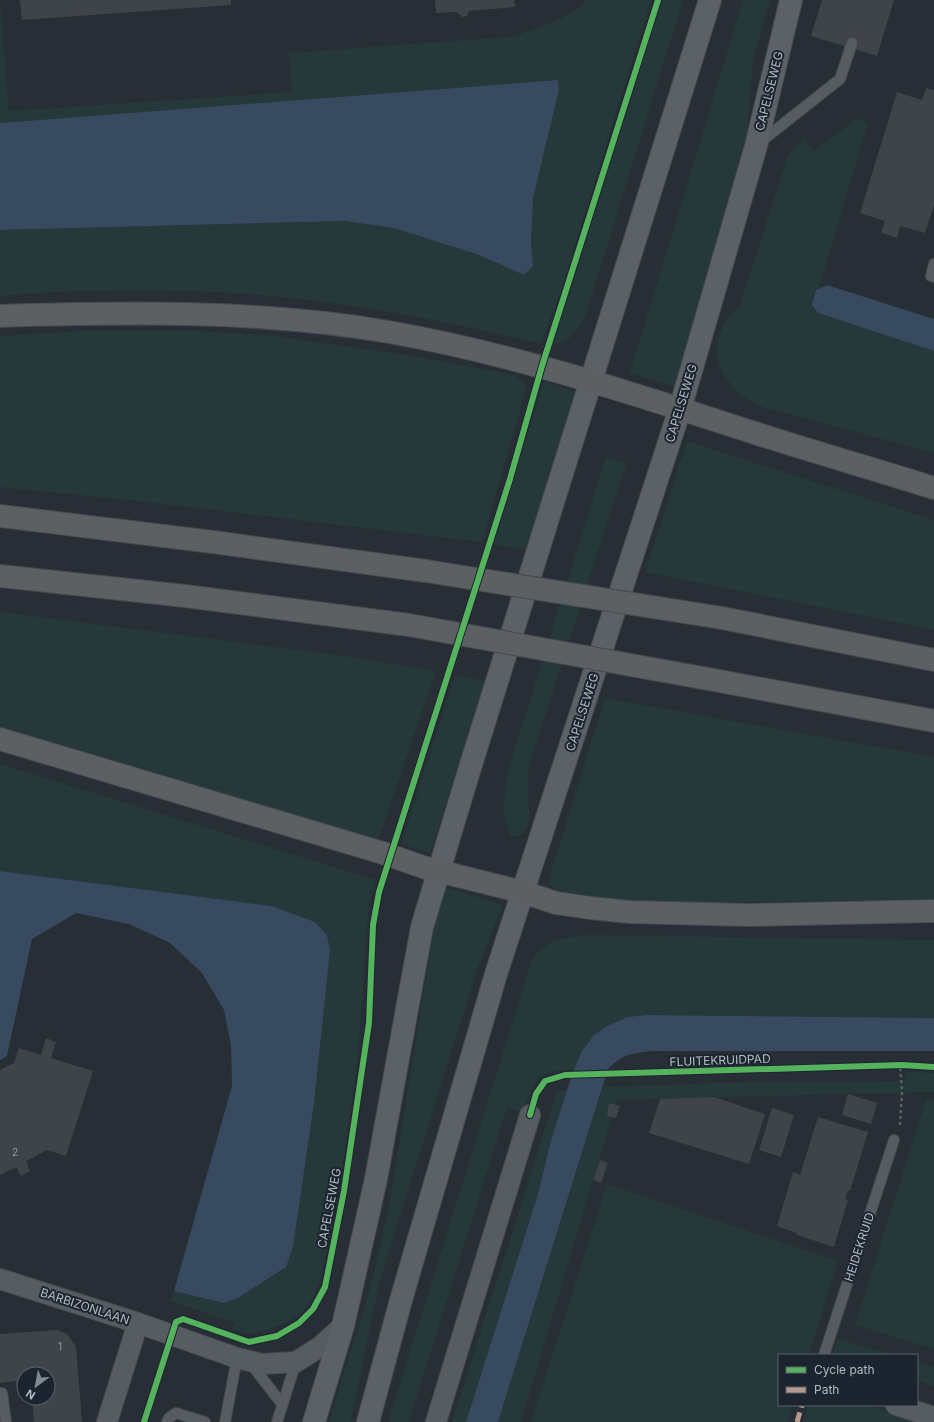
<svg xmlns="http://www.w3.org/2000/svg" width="934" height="1422" viewBox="0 0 934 1422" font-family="Inter,sans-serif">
<rect width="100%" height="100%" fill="#282e35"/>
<g fill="#25383a">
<path d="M0,0L9,111L292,92L289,53L511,37C537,29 561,20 584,5L585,0H651L562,287L541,344C445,321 347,301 247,294C165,288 82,289 0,296V230L345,221L394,228L479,255L524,275L533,266L531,242L533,198L559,90L557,80L0,123Z"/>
<path d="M661,0H683L585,318C576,331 570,343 553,345Z"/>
<polygon points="743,0 770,0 753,60 747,132 675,387 630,373"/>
<path d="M856,119L868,123L819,288L816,290L812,305L818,313L934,351V453L763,407C755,403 746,399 738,394C734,390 731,383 727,379C707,351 718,327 740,305L788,155L804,139L814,151Z"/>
<polygon points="179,330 266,335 401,354 515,375 527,387 482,542 130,500 0,487 0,336 79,331"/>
<polygon points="544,381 575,392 526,550 493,544"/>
<polygon points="687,441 934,520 934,630 645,572"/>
<path d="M606,457L626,464L529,766C528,775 527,783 528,792C528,805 536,841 510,836L503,813L507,774Z"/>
<polygon points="0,612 332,654 436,671 383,827 377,839 0,726"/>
<polygon points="455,675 485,681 430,853 401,844"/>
<polygon points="605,698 934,757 934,899 695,903 580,898 558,891 549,884 550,875"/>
<polygon points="0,764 376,880 369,903 358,1057 338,1195 321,1278 313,1299 302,1313 286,1323 263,1332 248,1334 232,1329 235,1323 170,1301 174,1291 225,1303 238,1298 286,1267 315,922 272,906 0,871"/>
<polygon points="446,887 503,905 477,970 379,1283 351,1422 329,1422 371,1285 389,1207 434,928"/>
<path d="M589,935L934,940V1018L646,1015L628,1017L582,1051L574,1069C537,1071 534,1079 523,1113L507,1108L409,1422H388L531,963C543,939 565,937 589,935Z"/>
<polygon points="905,1072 934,1073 934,1092 617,1100 521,1422 498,1422 603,1087 745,1082 896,1081 906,1079"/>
<polygon points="557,1091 568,1091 551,1140 538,1194 466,1422 452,1422"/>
<polygon points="926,1099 934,1101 934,1349 855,1325"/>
<polygon points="607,1184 838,1261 809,1355 779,1355 779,1405 793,1405 788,1422 531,1422"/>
<polygon points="838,1339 892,1355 833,1355"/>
<polygon points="917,1362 934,1367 934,1386 917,1380"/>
<polygon points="809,1405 866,1405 919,1422 803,1422"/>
</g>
<g fill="#374a5f">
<polygon points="558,80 559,90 533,198 531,242 533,266 524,275 479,255 394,228 345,221 0,230 0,123"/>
<polygon points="827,285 934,319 934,351 818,313 812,305 816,290"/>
<polygon points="0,871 272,906 315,922 327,935 330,950 314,1103 293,1247 286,1267 238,1298 224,1303 174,1291 232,1086 231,1046 224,1010 202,973 170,943 129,924 76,913 32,939 7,1056 0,1060"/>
<path d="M646,1015L934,1018V1051H650C630,1054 623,1054 608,1069L498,1422H466L538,1194L551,1140L574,1069L582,1051L594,1035L609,1025L628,1017Z"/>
</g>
<g fill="#3f444a">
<polygon points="20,0 231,0 231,5 22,20"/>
<polygon points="435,0 514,0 515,7 469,11 467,16 462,17 457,12 436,13"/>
<polygon points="822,0 894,0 877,56 811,36"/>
<polygon points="926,88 934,90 934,205 925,233 900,226 897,238 881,233 885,221 860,213 897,92 922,100"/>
<polygon points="46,1038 56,1042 51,1058 93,1071 66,1156 47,1150 26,1161 30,1171 21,1176 16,1167 0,1175 0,1070 14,1063 19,1048 41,1055"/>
<polygon points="848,1094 877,1103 871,1124 842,1115"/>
<polygon points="714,1097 765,1114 749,1164 649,1133 660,1099"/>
<polygon points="609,1103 620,1106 616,1118 607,1116"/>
<polygon points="772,1108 794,1115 781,1157 759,1150"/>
<polygon points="818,1117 868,1132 850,1191 848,1190 845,1199 848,1200 834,1247 797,1235 797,1233 777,1226 793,1172 800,1175"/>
<polygon points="600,1160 608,1163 601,1183 593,1180"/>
<polygon points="57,1330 67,1334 76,1347 82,1422 34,1422 32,1398 48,1398 48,1374 24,1374 24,1395 17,1389 16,1381 0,1383 0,1334"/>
</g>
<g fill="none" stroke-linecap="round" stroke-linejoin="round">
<g stroke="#464a50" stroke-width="12">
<g id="service">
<polyline points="759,143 840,79 852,43"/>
<polyline points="934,264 931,276 934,277"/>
<polyline points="824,1355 894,1140"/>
<polyline points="251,1364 282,1404"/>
<polyline points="2,1393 6,1422"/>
<polyline points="167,1422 169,1418 176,1413 205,1422"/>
<polyline points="225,1422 237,1358"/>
<polyline points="277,1422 296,1362"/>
</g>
</g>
<g stroke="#464a50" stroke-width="22">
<g id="minor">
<polyline points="0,1279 138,1323 107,1422"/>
<polyline points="138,1323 237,1358 262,1364 296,1362 321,1346 343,1326"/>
<polyline points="896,1405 934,1417"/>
<polyline points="436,1422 530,1115"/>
</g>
</g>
<g stroke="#464a50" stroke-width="24">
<g id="secondary">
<polyline points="314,1422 343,1326 376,1179 422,927 469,771 710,0"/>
<polyline points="368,1422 401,1300 496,974 680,409 756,146 791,0"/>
</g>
</g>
<g stroke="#454a51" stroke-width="24">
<g id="motorway">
<path d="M0,316C130,312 260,310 389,332C514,354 634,394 755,433C814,452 874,469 934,488"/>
<polyline points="0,516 213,542 426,571"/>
<polyline points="0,576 185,596 409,625"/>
<polyline points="722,618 934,660"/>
<polyline points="703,678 934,721"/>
<polyline points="0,739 383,853 426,868 523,892 556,903 590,908 630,912 747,915 934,911"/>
</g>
</g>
<polyline stroke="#5b6166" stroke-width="2.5" stroke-dasharray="3 3" stroke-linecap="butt" points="900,1125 902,1092 900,1065"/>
<use href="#service" stroke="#575c63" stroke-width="10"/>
<use href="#minor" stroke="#575c63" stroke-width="20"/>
<use href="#secondary" stroke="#5c6168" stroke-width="22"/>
<use href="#motorway" stroke="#5c6063" stroke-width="22"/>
<g stroke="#454a51" stroke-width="24" stroke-linecap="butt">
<g id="motorway-bridge">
<polyline points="426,571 722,618"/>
<polyline points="409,625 703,678"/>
</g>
</g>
<use href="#motorway-bridge" stroke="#5c6063" stroke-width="22"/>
<polyline stroke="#b69a8f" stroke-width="5" stroke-dasharray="10 5" stroke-linecap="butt" points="797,1422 802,1405"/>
<g stroke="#1c252f" stroke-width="8">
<g id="cycleway">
<polyline points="530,1115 536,1094 545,1081 565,1075 902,1065 934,1067"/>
<polyline points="144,1422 176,1322 183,1319 249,1342 277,1336 299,1323 313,1309 325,1287 344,1191 369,1023 373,925 379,892 510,479 542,366 658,0"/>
</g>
</g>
<use href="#cycleway" stroke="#56b35d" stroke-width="6"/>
</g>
<g text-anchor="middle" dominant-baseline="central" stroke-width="4" stroke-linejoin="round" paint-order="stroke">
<g font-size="10" fill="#959da7">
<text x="15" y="1152">2</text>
<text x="60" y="1346">1</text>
</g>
<g font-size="12" fill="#b2bbc6" stroke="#1c252f">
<text transform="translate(769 91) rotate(-76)">CAPELSEWEG</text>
<text transform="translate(681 403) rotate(-73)">CAPELSEWEG</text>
<text transform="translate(582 712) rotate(-72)">CAPELSEWEG</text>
<text transform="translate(720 1060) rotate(-2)">FLUITEKRUIDPAD</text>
<text transform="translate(329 1208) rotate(-79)">CAPELSEWEG</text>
<text transform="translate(859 1247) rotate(-72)">HEIDEKRUID</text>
<text transform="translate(85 1306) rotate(18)">BARBIZONLAAN</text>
</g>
</g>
<rect x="778" y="1354" width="140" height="52" fill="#1c252f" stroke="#58616b"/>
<rect x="786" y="1367" width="20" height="6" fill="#56b35d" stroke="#58616b"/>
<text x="814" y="1374" font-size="12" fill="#b2bbc6">Cycle path</text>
<rect x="786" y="1387" width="20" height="6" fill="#b69a8f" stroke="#58616b"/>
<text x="814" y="1394" font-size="12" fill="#b2bbc6">Path</text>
<g transform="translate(36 1386) rotate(212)"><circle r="19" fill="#1c252f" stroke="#58616b"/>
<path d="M0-3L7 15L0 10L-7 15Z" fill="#828a93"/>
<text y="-6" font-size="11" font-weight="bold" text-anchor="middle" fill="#b2bbc6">N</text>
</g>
</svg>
